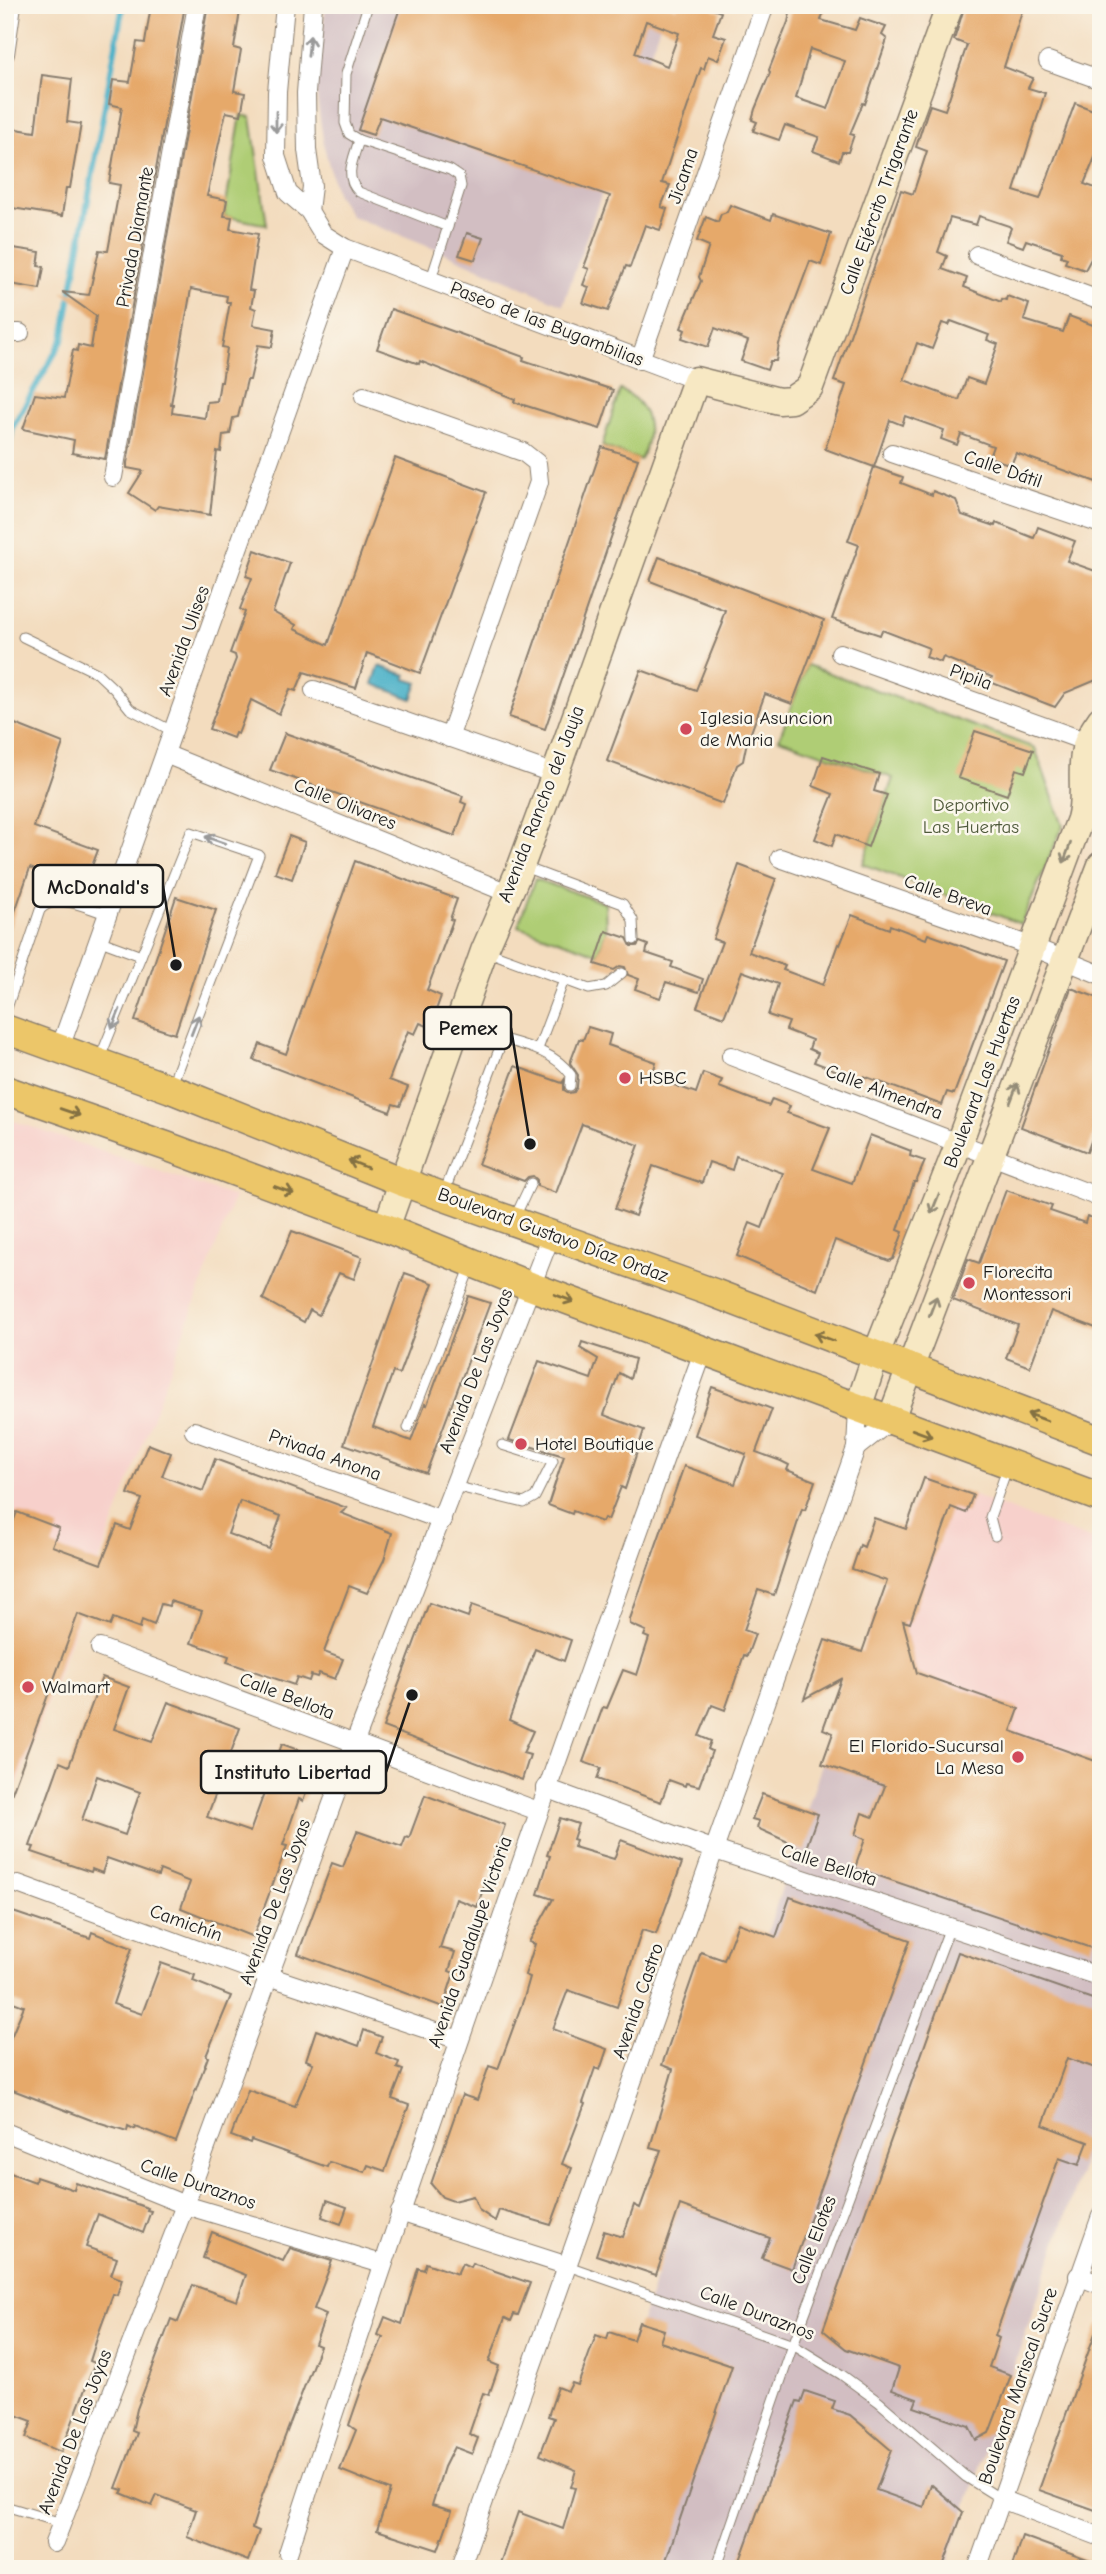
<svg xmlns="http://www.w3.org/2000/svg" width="1106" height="2574" viewBox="0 0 1106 2574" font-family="'Comic Neue',sans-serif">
<rect width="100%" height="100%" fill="#fbf7ec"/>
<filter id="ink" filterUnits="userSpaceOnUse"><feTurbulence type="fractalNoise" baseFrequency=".0143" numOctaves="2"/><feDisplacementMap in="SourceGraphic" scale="14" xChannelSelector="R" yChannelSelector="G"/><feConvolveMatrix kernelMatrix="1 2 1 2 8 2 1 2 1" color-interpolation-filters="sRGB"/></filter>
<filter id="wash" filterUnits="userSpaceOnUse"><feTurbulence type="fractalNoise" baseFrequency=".00686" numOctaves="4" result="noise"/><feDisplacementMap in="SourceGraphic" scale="28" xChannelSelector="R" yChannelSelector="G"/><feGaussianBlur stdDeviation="1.57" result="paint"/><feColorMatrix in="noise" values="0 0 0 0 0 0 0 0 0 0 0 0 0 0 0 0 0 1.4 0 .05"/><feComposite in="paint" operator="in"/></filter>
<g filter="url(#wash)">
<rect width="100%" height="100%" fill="#f3dcbe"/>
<g fill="#f7d0cb">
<polygon points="5,1118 234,1197 5,1817"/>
<polygon points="923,1477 1101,1543 1101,1861 822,1764"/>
</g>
<g fill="#d2bec2">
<polygon points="326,5 667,5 563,305 447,254 351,216 336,193 324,146 316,92 315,79"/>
<polygon points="822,1764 1101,1861 1101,2112 945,2569 554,2569 650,2296"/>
</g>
<g fill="#afcd75" stroke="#667448" stroke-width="2">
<polygon points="241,115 251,117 267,225 224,216"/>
<path d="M620,390C650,403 655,432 640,460L602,446Z"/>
<polygon points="807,665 1035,748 1063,826 1021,924 863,864 893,778 779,739"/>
<polygon points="535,879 605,903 606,931 598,954 518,926"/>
</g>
<polygon fill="#48b0c7" stroke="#326672" stroke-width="2" points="379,666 406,675 405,679 418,683 412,699 373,684"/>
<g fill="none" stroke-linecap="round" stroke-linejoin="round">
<polyline stroke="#48b0c7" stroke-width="6" points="5,468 13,426 63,339 123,5"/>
</g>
<g id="blocks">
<g fill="#e6a96b" fill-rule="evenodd">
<polygon points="151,5 185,5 105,459 72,453 74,440 23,429 35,394 64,398 73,350 77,351 78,345 91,348 96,316 62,292 89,295 99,250 108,251 120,185 109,183 122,107 109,104 113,80 130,82 137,42 145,43"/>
<path d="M208,5H241L234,48L241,50L234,91L245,93L241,115L226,112L207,196L227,200L224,216L232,217L230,229L258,234L249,290L254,291L251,307L256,309L253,325L275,329L272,347L258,345L250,380H247L238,417L233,418L230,434L223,435L221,452L217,451L210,515L158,506L155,510L129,493L143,471L127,468V463ZM191,289L227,296L226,302H230L222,347L227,348L222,382H220L217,401L207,402L205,418L172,413L173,404H171Z"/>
<path d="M401,5H665L676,8L677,5H701L721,12L713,34L726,38L718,60L708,56L704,69L701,68L672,152L662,183L670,185L661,207L667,209L660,230L645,225L630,267L626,266L608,311L583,303L589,287L583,285L589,269L584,267L610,196L380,117L373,135L358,130ZM646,21L679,33L667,66L635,53Z"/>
<path d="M792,5H826L821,20L855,30L860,18L886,27L882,35L887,39L865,104L863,103L850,134L854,135L848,152H842L839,161L813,151L819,137L785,125L779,140L753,131L757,122L752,120L755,109L770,73L769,70L788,22ZM810,49L845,61L828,109L796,98Z"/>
<path d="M965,5H1024L1004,67L1033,78L1028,88L1045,93L1014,191L1040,199L1075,103L1101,113V143L1084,184L1101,190V258L1093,255L1085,270L1065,263L1067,258L1061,256L1062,252L1026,240L1023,247L1006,241L1011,228L1009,226L979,216L976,225L950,218L938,252L947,256L942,269L967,278L964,287L1001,302L1002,299L1006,300L1007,296L1029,304L1024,320L1063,332L1069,316L1101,328V471L1096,482L1016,453L1011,465L989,457L993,446L961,434L957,445L941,439L944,430L905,416L902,425L890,420L874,467L825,449L846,385L834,381L901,190L913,194L927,151L916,147L927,113L930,105L945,110L967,45L954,40ZM951,321L989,335L987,340L998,344L984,384L967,378L959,400L904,380L917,343L932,349L942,323L949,325Z"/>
<polygon points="42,75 72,79 67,122 81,124 70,188 66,188 62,216 6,207 14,146 8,145 10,128 35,132"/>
<polygon points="730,205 771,220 773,214 831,234 821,265 810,261 779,344 776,361 770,361 767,370 741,361 748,341 715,328 708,347 682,338 685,330 681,328 701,281 699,277 709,246 697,241 706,217 718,222 721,214 727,212"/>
<polygon points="467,233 483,238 475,260 459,255"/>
<polygon points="13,248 40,252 38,266 44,267 40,289 10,284"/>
<polygon points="391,309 524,357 523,360 613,390 600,429 514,402 515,399 420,361 419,364 377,349"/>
<polygon points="602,447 638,459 545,729 509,717"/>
<polygon points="395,458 486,492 420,673 367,653 356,688 304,672 296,691 290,689 279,714 251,700 238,734 235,733 233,738 209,729 236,659 235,655 230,653 245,612 240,609 252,578 246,576 255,550 290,563 273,612 296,625 294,629 328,645"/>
<polygon points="874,467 903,477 901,483 932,495 933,491 956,500 962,515 995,526 996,523 1034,538 1038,527 1075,541 1067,561 1101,573 1101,678 1065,693 1055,707 990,682 992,677 943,657 941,662 926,657 929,648 882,630 880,635 832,619 859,545 848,541"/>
<polygon points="659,557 824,620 792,704 765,694 746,746 743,761 737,765 723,804 607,761 641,670 696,690 723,623 721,622 725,610 650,581"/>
<polygon points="5,720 63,743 34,827 98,850 84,887 30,868 8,932 5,931"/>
<polygon points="975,731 1033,750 1025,772 1016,769 1007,795 958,778"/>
<polygon points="285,733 463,796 461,802 466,804 455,836 270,770"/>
<polygon points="823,756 879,774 874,791 887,795 868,847 836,834 832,846 815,839 833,794 813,786"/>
<polygon points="289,836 305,842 292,879 275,873"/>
<polygon points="355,861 457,899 450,919 453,920 427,990 441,996 430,1027 420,1023 415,1034 408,1031 389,1080 408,1087 400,1106 393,1104 390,1112 254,1060 260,1044 286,1054"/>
<polygon points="739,865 776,879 749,952 785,966 783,970 823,985 838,944 840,945 852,915 889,929 890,925 926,939 928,934 1004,961 954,1094 947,1092 942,1105 864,1076 863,1081 814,1062 818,1053 809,1049 812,1040 786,1030 789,1022 768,1015 778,984 742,971 724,1017 697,1007 722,942 713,939"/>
<polygon points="176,897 216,910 175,1034 135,1021"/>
<polygon points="606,931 627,938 631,946 637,946 640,942 648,945 646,953 673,962 671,967 703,979 699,992 666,982 660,998 635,989 639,979 628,975 625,967 620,966 614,970 595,964"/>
<polygon points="1071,988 1101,999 1101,1115 1087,1152 1021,1127"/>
<polygon points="588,1027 611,1034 608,1045 656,1062 652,1077 696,1093 703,1073 722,1080 719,1087 769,1106 772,1099 790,1106 787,1113 830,1128 813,1169 852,1183 870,1135 911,1151 910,1156 925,1161 916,1182 914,1182 898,1230 903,1232 893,1259 889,1261 835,1240 817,1290 737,1256 750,1223 762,1228 783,1173 736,1156 732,1170 709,1162 702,1183 653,1166 635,1216 615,1209 639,1145 582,1124 556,1193 537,1186 537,1180 533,1176 528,1177 524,1181 478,1164 515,1066 562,1083 564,1080 564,1090 569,1093 574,1092 577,1087 578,1075 570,1063 579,1039 583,1040"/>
<polygon points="1006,1190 1052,1206 1050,1211 1085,1223 1087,1216 1101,1221 1101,1330 1051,1311 1030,1367 1006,1358 1018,1325 953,1300 968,1259 979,1263"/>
<polygon points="292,1231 362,1257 354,1279 339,1273 319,1315 310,1310 304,1322 263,1299"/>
<polygon points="405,1273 433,1283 399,1374 393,1372 373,1427 411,1441 425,1404 427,1405 468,1296 490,1303 426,1473 344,1444"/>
<polygon points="582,1342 635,1359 630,1379 619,1373 604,1415 644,1430 625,1489 621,1487 608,1520 604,1518 602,1522 573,1511 572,1514 548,1505 564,1456 509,1440 539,1361 591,1379 598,1359 580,1348"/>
<polygon points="712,1387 772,1409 756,1452 781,1461 789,1465 787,1470 815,1481 805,1510 802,1509 774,1595 758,1590 744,1630 755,1634 747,1656 744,1655 725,1710 712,1705 699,1736 711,1741 708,1749 712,1751 699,1786 686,1783 685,1786 669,1780 661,1802 597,1779 601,1768 583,1762 603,1707 607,1708 623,1670 637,1675 649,1638 644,1636 646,1631 630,1624 630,1619 684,1466 735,1484 746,1454 695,1435"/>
<path d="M148,1444L171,1453L162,1476L203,1491L215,1459L347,1508L341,1513L392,1533L384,1560L367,1593L349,1586L324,1652L343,1659L335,1679L319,1673L317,1677L311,1675L309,1681L297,1677L294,1685L227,1662L229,1656L191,1643L202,1611L170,1601L169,1606L161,1604L154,1625L142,1620L140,1628L113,1618L110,1626L78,1614L7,1806H5V1528L10,1530L17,1512L59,1528L52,1546L101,1564L117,1525L130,1530L142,1499L128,1494ZM240,1501L281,1516L269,1549L228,1534Z"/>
<polygon points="924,1478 973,1495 966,1513 951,1507 910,1623 903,1621 917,1673 1019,1709 1011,1731 1101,1763 1101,1921 1091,1948 855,1868 865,1839 855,1835 862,1813 873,1817 885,1786 822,1764 833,1733 823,1729 841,1679 804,1699 825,1640 862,1652 887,1581 852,1569 860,1545 864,1547 874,1518 906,1529"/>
<polygon points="429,1603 468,1617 472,1605 571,1640 564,1661 535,1649 509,1720 533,1731 523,1753 530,1755 522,1780 383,1727"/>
<path d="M102,1677L129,1687L114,1729L152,1742L168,1702L240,1728L207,1817L250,1832L282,1744L320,1758L303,1801L299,1799L283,1845L287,1846L253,1937L181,1908L190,1882L160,1870L158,1876L107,1858L102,1873L92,1869L91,1872L32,1852L34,1847L30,1846L60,1762L69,1766ZM97,1776L140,1792L125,1835L82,1820Z"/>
<polygon points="762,1794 818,1814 805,1851 788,1845 788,1842 757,1828 759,1821 752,1819"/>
<polygon points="425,1795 505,1825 477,1907 456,1899 440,1948 455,1952 449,1971 454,1973 443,2007 298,1954 332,1863 343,1867 357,1831 402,1847 406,1837 409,1838"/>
<polygon points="560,1818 578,1824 573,1839 576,1840 574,1847 614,1859 621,1840 682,1863 656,1934 642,1930 617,2007 568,1990 553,2029 607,2049 600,2070 595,2068 583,2103 585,2104 562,2164 572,2168 551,2225 499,2210 495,2221 479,2210 473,2196 453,2201 442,2197 431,2184 462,2095 477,2100 489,2066 498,2069 524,1998 530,1977 525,1975 535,1944 529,1942 553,1899 538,1894 550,1856 547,1855"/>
<polygon points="790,1897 910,1940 792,2269 762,2258 770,2238 680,2205 656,2275 596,2255 604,2231 623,2237 634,2205 640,2208 661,2150 650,2147 673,2069 662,2065 701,1952 724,1960 738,1923 776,1937"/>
<polygon points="10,1911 90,1938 92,1932 132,1948 113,2004 142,2014 161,1963 195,1975 193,1981 231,1996 206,2056 208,2057 176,2142 135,2126 134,2129 128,2126 127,2131 91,2120 5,2087 5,2041 9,2042 24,2006 5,1999 5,1924"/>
<polygon points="958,1952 1101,2002 1101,2070 1067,2058 1043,2125 1088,2142 1079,2165 1059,2158 995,2336 999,2338 989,2367 1011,2375 989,2433 976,2440 969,2426 914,2407 917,2399 892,2390 899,2368 846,2349 823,2330"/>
<polygon points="316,2030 359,2046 364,2030 382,2037 376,2053 399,2062 397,2068 403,2070 392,2099 409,2105 385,2171 368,2165 365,2172 329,2162 327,2167 251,2140 250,2143 231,2136 248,2090 295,2106 313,2063 306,2060"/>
<polygon points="5,2171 35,2182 36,2177 74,2190 76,2183 148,2208 147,2210 151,2211 143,2233 98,2214 86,2247 117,2258 111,2275 122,2279 117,2295 113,2294 99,2332 90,2361 95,2363 61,2452 26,2438 32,2421 5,2411"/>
<polygon points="327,2200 347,2207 341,2224 322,2217"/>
<polygon points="212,2232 283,2261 290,2248 332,2261 314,2309 326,2314 315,2344 320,2346 262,2496 252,2528 259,2531 248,2561 187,2537 196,2510 157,2495 152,2506 121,2493 123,2490 116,2488 137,2433 132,2431 137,2409 171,2319 178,2322 193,2285 237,2301 246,2275 203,2258"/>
<polygon points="426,2263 457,2274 462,2263 470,2267 472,2263 530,2283 518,2315 514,2314 511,2321 505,2318 489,2362 499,2366 489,2395 483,2393 469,2434 478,2438 472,2454 454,2447 444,2467 432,2505 452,2511 438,2550 377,2530 390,2490 340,2470 356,2430 349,2425 366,2376 383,2337 378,2335 385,2317 402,2324 418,2268 424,2270"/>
<polygon points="639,2322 664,2330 660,2342 732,2366 663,2569 498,2569 518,2512 563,2529 575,2488 571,2487 576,2470 540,2455 554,2418 548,2416 558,2387 568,2391 572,2383 578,2385 596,2335 607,2339 609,2332 633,2340"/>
<polygon points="1098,2325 1101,2325 1101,2512 1039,2490"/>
<polygon points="805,2391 835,2401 832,2409 850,2415 891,2450 876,2490 924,2507 931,2484 963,2512 942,2569 737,2569 797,2401 801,2402"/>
<polygon points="1022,2536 1101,2565 1101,2569 1011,2569"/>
</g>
</g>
</g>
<g filter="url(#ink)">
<use href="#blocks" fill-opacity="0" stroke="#887c6d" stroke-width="2"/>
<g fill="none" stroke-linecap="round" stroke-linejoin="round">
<g stroke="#887c6d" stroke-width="11">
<g id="lane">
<polyline points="368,5 346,74 345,123 349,134 359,140 450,170 459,176 461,186 431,279"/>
<path d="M359,140C354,158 343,177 359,192L448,227"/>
<polyline points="23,637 97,673 114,689 130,709 174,732"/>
<polyline points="524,867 623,904 633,920 634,940"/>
<polyline points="98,940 141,956"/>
<polyline points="486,951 589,989 606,986 622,973"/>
<path d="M5,1014L40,910C58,891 85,908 107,914"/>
<polyline points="462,1025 503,1039"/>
<polyline points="538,1049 564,980"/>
<polyline points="100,1058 191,832 259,855 171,1087"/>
<path d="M444,1193L503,1039C528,1046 556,1053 571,1075L570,1086"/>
<polyline points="515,1217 531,1183"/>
<polyline points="408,1428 470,1268"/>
<polyline points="454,1486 524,1503 535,1497 553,1461 502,1445"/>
<polyline points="995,1536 990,1517 1008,1466"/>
<polyline points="568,2266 793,2345 842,2375 879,2402 966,2477 1001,2499"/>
<polyline points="5,2506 62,2523"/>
<polyline points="716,2569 793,2345 950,1927"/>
</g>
</g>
<g stroke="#887c6d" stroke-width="20">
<g id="street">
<polyline points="285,5 277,92 276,156 288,193 309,211 323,234 345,248 696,380"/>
<polyline points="5,54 12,5"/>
<polyline points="1048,61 1101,80"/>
<polyline points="309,211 312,186 307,150 306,93 313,5"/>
<polyline points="977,255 1101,301"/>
<polyline points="5,333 20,333"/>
<polyline points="640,360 765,5"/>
<polyline points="364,396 523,452 537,463 539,482 449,738"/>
<polyline points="892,453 1101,524"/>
<polyline points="113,477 197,5"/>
<polyline points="840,653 1087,742"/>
<polyline points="314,690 555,774"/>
<polyline points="165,754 508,893"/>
<polyline points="780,858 1033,947 1101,975"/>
<polyline points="60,1048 345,248"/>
<polyline points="731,1056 1101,1198"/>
<polyline points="194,1431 442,1520"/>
<polyline points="856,1448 890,1421"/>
<polyline points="100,1648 538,1811"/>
<polyline points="546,1788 712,1849 1101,1977"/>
<polyline points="18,1884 271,1977 459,2040"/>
<polyline points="5,2132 185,2205 382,2264"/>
<polyline points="400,2212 568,2266"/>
<polyline points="1078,2276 1101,2285"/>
<polyline points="1001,2499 1101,2537"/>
<polyline points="54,2543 185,2205 354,1744 551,1235"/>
<path d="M288,2553C419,2149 560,1749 704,1349"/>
<polyline points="460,2569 856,1448 858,1408"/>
<polyline points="977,2569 1101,2216"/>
</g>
</g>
<g stroke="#887c6d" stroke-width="29">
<g id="secondary">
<polyline points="386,1228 484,951 521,866 555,774 696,380 779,401 791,400 810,387 950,5"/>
<path d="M858,1408L875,1357L959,1143L1080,819C1087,794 1078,768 1087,743C1090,734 1096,726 1101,719"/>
<polyline points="890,1421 1101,865"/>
</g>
</g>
<g stroke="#887c6d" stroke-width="31">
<g id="primary">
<polyline points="5,1029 171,1089 400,1181 714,1293 1101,1441"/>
<polyline points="5,1090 166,1146 386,1228 530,1286 1101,1498"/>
</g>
</g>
<use href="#lane" stroke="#fff" stroke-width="9"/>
<use href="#street" stroke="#fff" stroke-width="18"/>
<use href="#secondary" stroke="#f7e8c3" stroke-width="26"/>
<use href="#primary" stroke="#ecc669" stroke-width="28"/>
</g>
<defs><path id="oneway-shaft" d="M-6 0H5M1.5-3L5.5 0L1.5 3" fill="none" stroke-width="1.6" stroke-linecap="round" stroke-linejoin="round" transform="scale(1.75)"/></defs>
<g stroke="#999">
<use href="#oneway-shaft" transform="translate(309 46) rotate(-84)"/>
<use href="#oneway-shaft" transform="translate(276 122) rotate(90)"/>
<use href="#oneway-shaft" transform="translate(215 840) rotate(-161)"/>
<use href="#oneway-shaft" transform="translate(116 1019) rotate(112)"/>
<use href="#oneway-shaft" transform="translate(195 1025) rotate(-69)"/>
</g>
<g stroke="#948c78">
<use href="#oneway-shaft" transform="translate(1067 853) rotate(110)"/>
<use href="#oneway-shaft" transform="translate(1014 1093) rotate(-69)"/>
<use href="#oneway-shaft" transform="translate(935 1204) rotate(112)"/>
<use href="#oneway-shaft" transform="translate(933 1306) rotate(-69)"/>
</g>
<g stroke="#847142">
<use href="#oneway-shaft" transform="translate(70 1112) rotate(19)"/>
<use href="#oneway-shaft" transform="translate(358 1164) rotate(-158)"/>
<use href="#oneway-shaft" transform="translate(284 1190) rotate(20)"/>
<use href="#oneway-shaft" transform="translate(564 1298) rotate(20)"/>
<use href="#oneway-shaft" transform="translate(824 1337) rotate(-159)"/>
<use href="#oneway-shaft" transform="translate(1037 1417) rotate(-160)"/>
<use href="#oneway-shaft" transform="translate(922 1433) rotate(20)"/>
</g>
</g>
<g fill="#d1495b" stroke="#fbf7ec" stroke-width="2.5">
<circle cx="686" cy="729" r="7"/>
<circle cx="625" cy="1078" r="7"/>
<circle cx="969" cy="1283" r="7"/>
<circle cx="521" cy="1444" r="7"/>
<circle cx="28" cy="1687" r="7"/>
<circle cx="1018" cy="1757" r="7"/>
</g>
<g text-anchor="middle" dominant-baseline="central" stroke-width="5" stroke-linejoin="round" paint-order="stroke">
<g font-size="19" fill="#1c1c1c" stroke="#fbf7ec">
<text transform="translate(683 176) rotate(-71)">Jicama</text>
<text transform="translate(879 202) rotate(-70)">Calle Ejército Trigarante</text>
<text transform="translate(135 237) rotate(-80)">Privada Diamante</text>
<text transform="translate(547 324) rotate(21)">Paseo de las Bugambilias</text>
<text transform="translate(1003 469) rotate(19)">Calle Dátil</text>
<text transform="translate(184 641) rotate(-70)">Avenida Ulises</text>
<text transform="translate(971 677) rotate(20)">Pipila</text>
<text transform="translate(345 804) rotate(22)">Calle Olivares</text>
<text transform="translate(541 804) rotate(-69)">Avenida Rancho del Jauja</text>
<text transform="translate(948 895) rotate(19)">Calle Breva</text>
<text transform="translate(982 1082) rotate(-69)">Boulevard Las Huertas</text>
<text transform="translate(884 1092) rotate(21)">Calle Almendra</text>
<text transform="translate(553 1235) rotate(20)">Boulevard Gustavo Díaz Ordaz</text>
<text transform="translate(476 1371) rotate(-69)">Avenida De Las Joyas</text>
<text transform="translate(325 1455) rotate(20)">Privada Anona</text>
<text transform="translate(287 1696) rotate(21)">Calle Bellota</text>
<text transform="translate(829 1865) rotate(18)">Calle Bellota</text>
<text transform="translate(275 1902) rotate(-70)">Avenida De Las Joyas</text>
<text transform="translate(186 1923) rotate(20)">Camichín</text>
<text transform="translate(470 1942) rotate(-71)">Avenida Guadalupe Victoria</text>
<text transform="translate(638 2001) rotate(-71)">Avenida Castro</text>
<text transform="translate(198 2184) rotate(19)">Calle Duraznos</text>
<text transform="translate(814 2240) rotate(-69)">Calle Elotes</text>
<text transform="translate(757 2313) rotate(21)">Calle Duraznos</text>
<text transform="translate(1018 2386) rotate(-71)">Boulevard Mariscal Sucre</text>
<text transform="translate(75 2432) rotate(-69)">Avenida De Las Joyas</text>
</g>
<g font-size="19" fill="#1c1c1c" stroke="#fbf7ec" text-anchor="start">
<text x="700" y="718">Iglesia Asuncion<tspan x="700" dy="22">de Maria</tspan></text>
<text x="639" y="1078">HSBC</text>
<text x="983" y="1272">Florecita<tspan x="983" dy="22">Montessori</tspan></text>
<text x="535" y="1444">Hotel Boutique</text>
<text x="42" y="1687">Walmart</text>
<text x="1004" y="1746" text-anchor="end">El Florido-Sucursal<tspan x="1004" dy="22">La Mesa</tspan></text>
</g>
<g font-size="19" fill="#4f5a3b" stroke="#fbf7ec">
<text x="971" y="805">Deportivo<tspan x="971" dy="22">Las Huertas</tspan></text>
</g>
</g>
<path fill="none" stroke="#1c1c1c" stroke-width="2.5" d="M176 965L163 886M530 1144L511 1028M412 1695L386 1772"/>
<g fill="#1c1c1c" stroke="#fbf7ec" stroke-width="2.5">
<circle cx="176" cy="965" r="7"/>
<circle cx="530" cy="1144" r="7"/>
<circle cx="412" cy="1695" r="7"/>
</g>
<g fill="#fbf7ec" stroke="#1c1c1c" stroke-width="2.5">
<rect x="33" y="865" width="130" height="42" rx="7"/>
<rect x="424" y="1007" width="87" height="42" rx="7"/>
<rect x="201" y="1751" width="185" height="42" rx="7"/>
</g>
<g font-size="21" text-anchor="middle" font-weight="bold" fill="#1c1c1c">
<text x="98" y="894">McDonald's</text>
<text x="468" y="1035">Pemex</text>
<text x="293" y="1779">Instituto Libertad</text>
</g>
<rect width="1106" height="2574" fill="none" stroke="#fbf7ec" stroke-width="28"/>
</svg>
